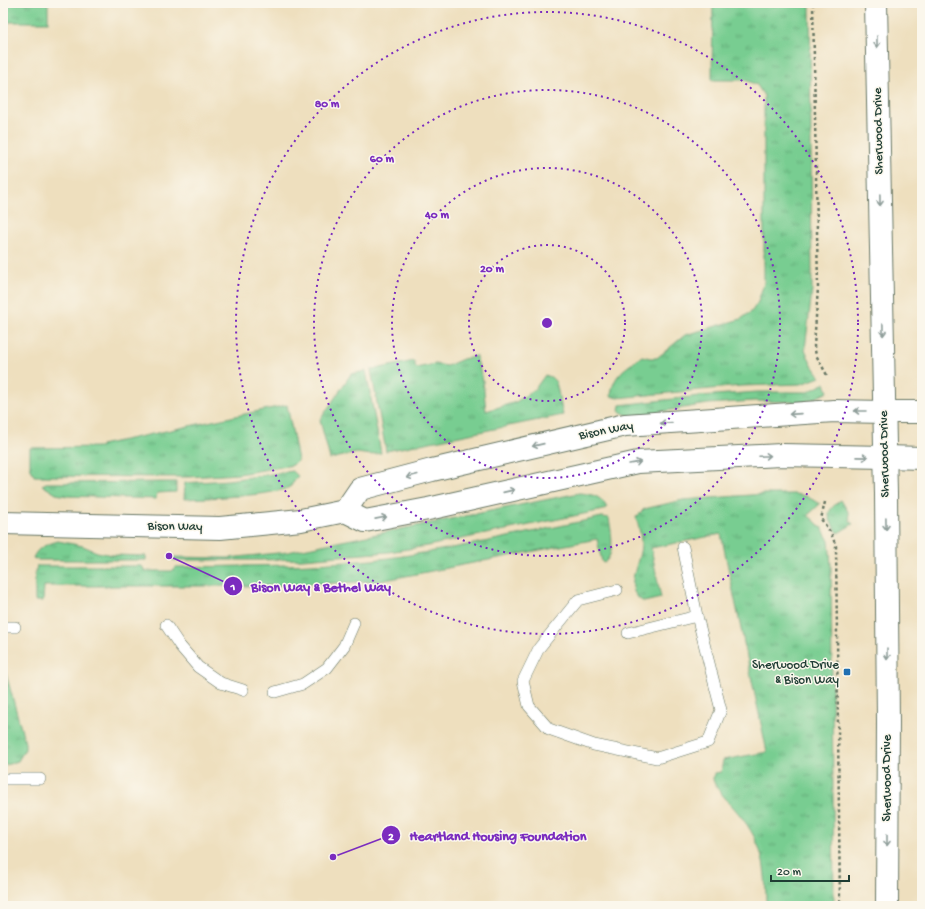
<svg xmlns="http://www.w3.org/2000/svg" width="925" height="909" viewBox="0 0 925 909" font-family="'Gochi Hand',sans-serif">
<defs>
<pattern id="grass-tufts" width="24" height="20" patternUnits="userSpaceOnUse"><rect width="24" height="20" fill="#78cd91"/><path d="M3 7l-1-3M5 7V3M7 7l1-3M15 17l-1-3M17 17v-4M19 17l1-3" fill="none" stroke="#62a877"/></pattern>
</defs>
<rect width="100%" height="100%" fill="#fbf7ec"/>
<filter id="ink" filterUnits="userSpaceOnUse"><feTurbulence type="fractalNoise" baseFrequency=".025" numOctaves="2"/><feDisplacementMap in="SourceGraphic" scale="8" xChannelSelector="R" yChannelSelector="G"/><feConvolveMatrix kernelMatrix="1 2 1 2 8 2 1 2 1" color-interpolation-filters="sRGB"/></filter>
<filter id="wash" filterUnits="userSpaceOnUse"><feTurbulence type="fractalNoise" baseFrequency=".012" numOctaves="4" result="noise"/><feDisplacementMap in="SourceGraphic" scale="16" xChannelSelector="R" yChannelSelector="G"/><feGaussianBlur stdDeviation="0.9" result="paint"/><feColorMatrix in="noise" values="0 0 0 0 0 0 0 0 0 0 0 0 0 0 0 0 0 1.4 0 .05"/><feComposite in="paint" operator="in"/></filter>
<g filter="url(#wash)">
<rect width="100%" height="100%" fill="#eedfbe"/>
<g fill="url(#grass-tufts)" stroke="#4c8562">
<rect x="3" y="3" width="45" height="19"/>
<path d="M713,3H810L812,291L805,349L811,364L820,377L801,384L741,386L617,398L611,396C613,374 625,369 642,356L650,358H657L685,335L741,319L752,311L758,302L764,283V96L757,85L745,80H712Z"/>
<polygon points="476,356 483,381 486,411 516,402 535,389 545,375 551,377 556,382 563,415 386,451 371,370 414,361 416,368 435,364 447,366 463,359"/>
<polygon points="366,371 381,453 371,455 357,453 330,459 320,420 351,374"/>
<polygon points="825,383 828,392 813,399 803,402 754,401 708,404 634,416 627,415 619,411 620,405 700,396 758,392 808,392"/>
<polygon points="287,405 298,460 293,465 239,474 188,477 34,476 30,466 30,448 101,447 101,445"/>
<path d="M293,471L298,476C295,479 293,483 291,486C279,496 203,498 184,499L185,483L229,480Z"/>
<polygon points="176,482 176,492 157,493 156,499 67,496 56,494 42,485 46,483"/>
<path d="M579,493C591,494 600,495 607,507L603,510L427,546L388,552L302,559L259,560H173L172,557L228,558L288,552Z"/>
<path d="M764,494H795L806,496L820,504L808,515L822,528L829,541L831,566L834,906H766C766,867 764,845 739,814C733,806 714,788 713,779C713,777 714,775 714,773L721,772L723,760L767,752L721,534L651,548L661,598L644,602C620,589 642,563 641,542C641,534 638,525 636,517L644,509L683,500Z"/>
<path d="M841,500L849,513L850,521L853,524L838,533C828,517 823,513 841,500Z"/>
<path d="M602,517L609,518C611,531 616,554 604,563L602,562L597,539L380,581L264,586H44L43,601H35V573L37,566H142L145,571H172L176,567C242,566 307,566 373,560C450,551 526,533 602,517Z"/>
<path d="M58,541L83,546L97,552L113,555L146,556V560H38L33,558C37,547 48,544 58,541Z"/>
<polygon points="3,663 25,743 25,749 18,761 6,765 3,764"/>
</g>
</g>
<g filter="url(#ink)">
<g fill="none" stroke-linecap="round" stroke-linejoin="round">
<g stroke="#677664" stroke-width="12">
<g id="service">
<polyline points="683,547 697,616"/>
<polyline points="617,590 578,600 539,648 523,681 529,706 549,729 594,745 657,758 708,742 721,710 697,616 628,633"/>
<polyline points="166,625 180,646 198,667 221,683 243,690"/>
<polyline points="3,627 15,627"/>
<polyline points="275,692 303,684 327,668 344,646 354,623"/>
<polyline points="3,779 40,779"/>
</g>
</g>
<g stroke="#677664" stroke-width="24">
<g id="minor">
<polyline points="885,412 922,412"/>
<polyline points="886,457 922,458"/>
</g>
</g>
<g stroke="#677664" stroke-width="24">
<g id="tertiary">
<polyline points="345,511 360,489 432,470 625,425 834,411 885,412"/>
<polyline points="3,523 220,528 301,520 345,511 365,521 428,509 638,462 781,455 886,457"/>
</g>
</g>
<g stroke="#677664" stroke-width="24">
<polyline id="secondary" points="876,3 886,494 888,722 887,906"/>
</g>
<g stroke="#677664" stroke-width="2.5" stroke-dasharray="3 3" stroke-linecap="butt">
<polyline points="813,3 818,288 814,346 816,355 828,377"/>
<polyline points="825,502 821,519 831,533 836,546 840,906"/>
</g>
<use href="#service" stroke="#fff" stroke-width="11"/>
<use href="#minor" stroke="#fff" stroke-width="22"/>
<use href="#tertiary" stroke="#fff" stroke-width="22"/>
<use href="#secondary" stroke="#fff" stroke-width="22"/>
</g>
<defs><path id="oneway-shaft" d="M-6 0H5M1.5-3L5.5 0L1.5 3" fill="none" stroke-width="1.6" stroke-linecap="round" stroke-linejoin="round"/></defs>
<g stroke="#8f9e9a">
<use href="#oneway-shaft" transform="translate(877 42) rotate(89)"/>
<use href="#oneway-shaft" transform="translate(880 200) rotate(89)"/>
<use href="#oneway-shaft" transform="translate(883 330) rotate(89)"/>
<use href="#oneway-shaft" transform="translate(860 411) rotate(-180)"/>
<use href="#oneway-shaft" transform="translate(795 414) rotate(176)"/>
<use href="#oneway-shaft" transform="translate(666 423) rotate(176)"/>
<use href="#oneway-shaft" transform="translate(538 445) rotate(167)"/>
<use href="#oneway-shaft" transform="translate(765 456) rotate(-3)"/>
<use href="#oneway-shaft" transform="translate(862 457) rotate(1)"/>
<use href="#oneway-shaft" transform="translate(635 463) rotate(-10)"/>
<use href="#oneway-shaft" transform="translate(412 476) rotate(165)"/>
<use href="#oneway-shaft" transform="translate(509 491) rotate(-13)"/>
<use href="#oneway-shaft" transform="translate(381 518) rotate(-11)"/>
<use href="#oneway-shaft" transform="translate(886 524) rotate(89)"/>
<use href="#oneway-shaft" transform="translate(887 654) rotate(90)"/>
<use href="#oneway-shaft" transform="translate(887 840) rotate(90)"/>
</g>
</g>
<g fill="none" stroke="#7b2cbf" stroke-width="2" stroke-dasharray="2 4">
<circle cx="547" cy="323" r="78"/>
<circle cx="547" cy="323" r="155"/>
<circle cx="547" cy="323" r="233"/>
<circle cx="547" cy="323" r="311"/>
</g>
<rect fill="#1f6fb2" stroke="#fbf7ec" stroke-width="1.5" x="843" y="668" width="8" height="8" rx="2"/>
<g text-anchor="middle" dominant-baseline="central" stroke-width="3" stroke-linejoin="round" paint-order="stroke">
<g font-size="13" fill="#1f3d34" stroke="#fbf7ec">
<text transform="translate(879 131) rotate(-91)">Sherwood Drive</text>
<text transform="translate(606 431) rotate(-11)">Bison Way</text>
<text transform="translate(885 454) rotate(-91)">Sherwood Drive</text>
<text transform="translate(175 527) rotate(1)">Bison Way</text>
<text transform="translate(887 778) rotate(-90)">Sherwood Drive</text>
</g>
<g font-size="13" fill="#1f3d34" stroke="#fbf7ec" text-anchor="end">
<text x="839" y="665">Sherwood Drive<tspan x="839" dy="15">&amp; Bison Way</tspan></text>
</g>
</g>
<circle cx="547" cy="323" r="6" fill="#7b2cbf" stroke="#fbf7ec" stroke-width="2"/>
<g font-size="12" text-anchor="middle" font-weight="bold" fill="#7b2cbf" stroke="#fbf7ec" stroke-width="3" stroke-linejoin="round" paint-order="stroke">
<text x="327" y="107">80 m</text>
<text x="382" y="162">60 m</text>
<text x="437" y="218">40 m</text>
<text x="492" y="272">20 m</text>
</g>
<path fill="none" stroke="#7b2cbf" stroke-width="1.5" d="M169 556L233 586M333 857L391 835"/>
<g fill="#7b2cbf" stroke="#fbf7ec" stroke-width="1.5">
<circle cx="169" cy="556" r="4"/>
<circle cx="333" cy="857" r="4"/>
<circle cx="233" cy="586" r="10"/>
<circle cx="391" cy="835" r="10"/>
</g>
<g font-size="12" text-anchor="middle" font-weight="bold" fill="#fff">
<text x="233" y="590">1</text>
<text x="391" y="840">2</text>
</g>
<g font-size="14" text-anchor="middle" font-weight="bold" fill="#7b2cbf" stroke="#fbf7ec" stroke-width="3" stroke-linejoin="round" paint-order="stroke">
<text x="321" y="591">Bison Way &amp; Bethel Way</text>
<text x="498" y="840">Heartland Housing Foundation</text>
</g>
<rect width="925" height="909" fill="none" stroke="#fbf7ec" stroke-width="16"/>
<path d="M771 875v6h78v-6" fill="none" stroke="#1f3d34" stroke-width="2"/>
<text x="777" y="875" font-size="12" fill="#1f3d34" stroke="#fbf7ec" stroke-width="3" paint-order="stroke">20 m</text>
</svg>
